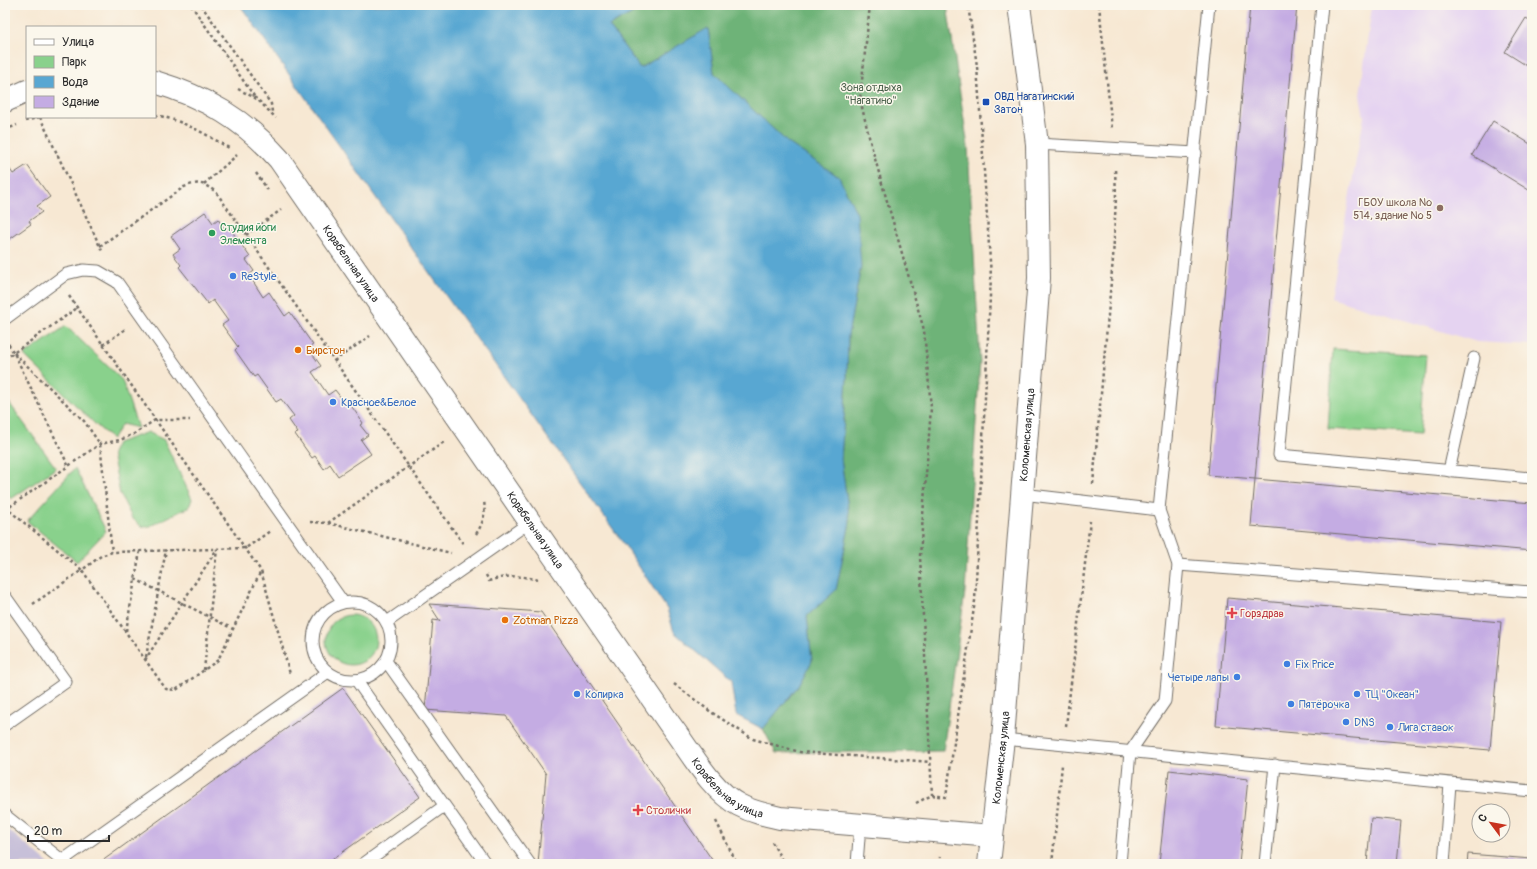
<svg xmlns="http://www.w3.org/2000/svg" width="1537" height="869" viewBox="0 0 1537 869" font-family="Pangolin,sans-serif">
<rect width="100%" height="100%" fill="#fbf7ec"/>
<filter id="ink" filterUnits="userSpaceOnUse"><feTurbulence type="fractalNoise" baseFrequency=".025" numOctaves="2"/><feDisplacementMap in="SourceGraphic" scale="8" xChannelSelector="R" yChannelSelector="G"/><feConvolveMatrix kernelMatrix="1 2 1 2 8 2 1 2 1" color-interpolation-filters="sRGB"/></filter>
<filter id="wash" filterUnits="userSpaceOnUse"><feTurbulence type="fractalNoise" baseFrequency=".012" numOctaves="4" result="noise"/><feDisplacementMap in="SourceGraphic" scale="16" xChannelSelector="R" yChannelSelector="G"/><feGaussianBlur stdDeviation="0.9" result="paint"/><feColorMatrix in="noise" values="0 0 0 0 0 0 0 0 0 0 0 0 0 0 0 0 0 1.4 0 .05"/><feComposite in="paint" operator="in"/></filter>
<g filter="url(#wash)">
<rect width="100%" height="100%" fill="#f7e8d3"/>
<polygon fill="#e5d3f1" points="1372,5 1532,5 1532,345 1477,342 1331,298 1364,117 1360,95"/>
<polygon fill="#c7c0d9" points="5,827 49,864 5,864"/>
<g fill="#89d18c" stroke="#5a7e5c">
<polygon points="66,326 122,380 138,428 122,424 112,439 96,425 24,355"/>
<polygon points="1333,349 1426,355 1420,435 1328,429"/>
<polygon points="5,397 56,468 11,499 5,490"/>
<polygon points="148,432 164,440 192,499 189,507 148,527 141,526 132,518 120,494 112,453 117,443"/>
<polygon points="75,468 106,531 77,562 27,521"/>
<circle cx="351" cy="640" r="25"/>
</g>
<polygon fill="#6eb378" stroke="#4c6f52" points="647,5 947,5 968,147 980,361 965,592 943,751 776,753 763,729 799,685 812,661 807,616 836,590 850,522 841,459 847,378 848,335 861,266 839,177 788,143 714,73 708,29 640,68 609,26"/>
<polygon fill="#59a7d2" stroke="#42697e" points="240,5 647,5 609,26 640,68 708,28 714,73 788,143 839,177 857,214 861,266 848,335 847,378 841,459 850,522 836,590 807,616 812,661 799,685 763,729 736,715 731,682 674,632 667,609 626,547 408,243"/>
<g id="blocks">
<g fill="#c4ace3">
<polygon points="1250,5 1297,5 1255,479 1532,503 1532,551 1251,526 1255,479 1208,475"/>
<polygon points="1526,18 1532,22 1532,69 1505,52"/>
<polygon points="1493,121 1532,145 1532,192 1472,155"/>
<polygon points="27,165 50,197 37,206 42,212 29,221 31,224 7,241 5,238 5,171 9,168 13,174"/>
<polygon points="205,212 213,223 218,219 225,230 229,227 250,257 246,260 254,271 249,275 263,297 269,292 285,316 290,312 313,345 308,348 321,366 312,372 328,395 335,390 345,403 348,401 363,423 360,425 368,435 361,440 371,454 338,476 330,464 324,469 315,456 312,458 295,434 298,433 289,420 294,416 281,399 276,402 257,375 254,377 235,350 238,347 222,325 228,321 213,300 208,304 179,267 181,265 173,254 180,249 171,236"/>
<polygon points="1227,598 1501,622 1490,750 1216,726"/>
<polygon points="429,604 541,612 715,864 538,864 546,774 506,716 425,710 433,620 440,621"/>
<polygon points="343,688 420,797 326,864 98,864"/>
<polygon points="1169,770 1248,779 1239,864 1159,864"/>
<polygon points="1371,818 1401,821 1397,864 1367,864"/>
<polygon points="1468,854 1532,859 1532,864 1467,864"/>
</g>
</g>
</g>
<g filter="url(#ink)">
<use href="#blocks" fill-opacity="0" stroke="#726d66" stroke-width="1"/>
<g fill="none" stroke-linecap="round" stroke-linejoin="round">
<g stroke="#726d66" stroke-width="13">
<g id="service">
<polyline points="1322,5 1279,455 1532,478"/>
<polyline points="1037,144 1196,153"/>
<polyline points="5,319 66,274 83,270 98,271 117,282 343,602"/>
<polyline points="1449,471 1474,358"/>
<polyline points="1022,494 1159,510"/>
<polyline points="1178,565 1532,592"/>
<polyline points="5,596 66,682 5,725"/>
<circle cx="352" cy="641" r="39"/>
<polyline points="387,622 530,522"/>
<polyline points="386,661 530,864"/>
<polyline points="356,680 486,864"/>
<polyline points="1003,739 1532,791"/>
<polyline points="5,815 67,864"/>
<polyline points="63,860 328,672"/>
<polyline points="363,864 444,806"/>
<polyline points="857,864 860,825"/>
<polyline points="1120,864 1130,752 1165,701 1178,565 1159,510 1209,5"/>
<polyline points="1265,864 1275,765"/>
<polyline points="1444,864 1450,784"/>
</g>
</g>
<g stroke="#726d66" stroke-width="24">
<g id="minor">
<path id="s1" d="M155,82C205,97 245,120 279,159L671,726C690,751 711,790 739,805C752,812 766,815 780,818L992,836"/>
<polyline points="5,101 27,91"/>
</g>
</g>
<g stroke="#726d66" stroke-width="24">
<g id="tertiary">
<path id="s2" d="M989,864L1003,739L1039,278L1037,144L1019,5"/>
</g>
</g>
<g stroke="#726d66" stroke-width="2.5" stroke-dasharray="3 3" stroke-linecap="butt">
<polyline points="191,5 256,99"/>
<polyline points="201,5 271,104 272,112"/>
<polyline points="870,5 860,99 871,145 924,330 931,408 920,556 932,795"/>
<polyline points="1099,5 1112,129"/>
<polyline points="238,89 257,99 276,118"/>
<path d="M155,115C182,120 206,134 229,148"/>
<polyline points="40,117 103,253"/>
<polyline points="25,121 40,117"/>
<polyline points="5,130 17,125"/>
<polyline points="256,173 268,190"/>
<polyline points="204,184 237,155"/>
<polyline points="246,235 281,210"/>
<path d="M100,246L184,187C199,181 203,183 216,192L464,545"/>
<polyline points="69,296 261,571 290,674"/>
<polyline points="5,339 14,353 68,465"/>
<polyline points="103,345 127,328"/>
<polyline points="14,353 84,421 100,444 112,552"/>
<polyline points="5,359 77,308"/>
<polyline points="334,361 370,336"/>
<polyline points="1093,484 1113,259 1116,197 1115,168"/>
<polyline points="5,507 82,570 101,556 112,552 246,548 270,531"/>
<polyline points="5,510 100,444 120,440 134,434 155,420 190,420"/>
<polyline points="310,522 328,523 451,553"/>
<polyline points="328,523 444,442"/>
<path d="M476,534C483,524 486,513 484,501"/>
<path d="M486,575L489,581C507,575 520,575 538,580"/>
<polyline points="135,579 233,629"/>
<polyline points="33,604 82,570 163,685 166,689 176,690 218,660 261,571"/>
<polyline points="126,631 140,551"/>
<polyline points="146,657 166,550"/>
<polyline points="145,660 217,549"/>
<polyline points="204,670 217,549"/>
<polyline points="674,684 711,712 753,739 800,752 931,762"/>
<polyline points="1066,726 1090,521"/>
<polyline points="916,803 932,795 946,797 975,601 991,276 977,66 968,5"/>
<polyline points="716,821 737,864"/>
<polyline points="772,842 784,864"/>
<polyline points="939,864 940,857"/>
<polyline points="1052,864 1062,765"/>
</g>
<use href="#service" stroke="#fff" stroke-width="11"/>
<use href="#minor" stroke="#fff" stroke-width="22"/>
<use href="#tertiary" stroke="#fff" stroke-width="22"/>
</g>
</g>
<rect fill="#1a4fb4" stroke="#fbf7ec" stroke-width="1.5" x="982" y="98" width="8" height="8" rx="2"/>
<circle fill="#8d6e63" stroke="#fbf7ec" stroke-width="1.5" cx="1440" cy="208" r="4"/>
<circle fill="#2e9e5b" stroke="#fbf7ec" stroke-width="1.5" cx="212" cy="233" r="4"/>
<g fill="#3f7fe0" stroke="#fbf7ec" stroke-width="1.5">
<circle cx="233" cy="276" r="4"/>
<circle cx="333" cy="402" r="4"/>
<circle cx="1287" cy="664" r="4"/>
<circle cx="1237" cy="677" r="4"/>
<circle cx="577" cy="694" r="4"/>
<circle cx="1357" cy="694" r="4"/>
<circle cx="1291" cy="704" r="4"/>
<circle cx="1346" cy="722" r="4"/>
<circle cx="1390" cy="727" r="4"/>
</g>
<g fill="#e8710a" stroke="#fbf7ec" stroke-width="1.5">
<circle cx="298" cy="350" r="4"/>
<circle cx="505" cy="620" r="4"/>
</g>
<g fill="#e0444e" stroke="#fbf7ec" stroke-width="1.5">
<path d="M1230 607h4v4h4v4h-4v4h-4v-4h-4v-4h4z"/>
<path d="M636 804h4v4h4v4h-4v4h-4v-4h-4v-4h4z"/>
</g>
<g text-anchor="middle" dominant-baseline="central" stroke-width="3" stroke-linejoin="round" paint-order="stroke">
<g font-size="11" fill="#475d48" stroke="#fbf7ec">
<text x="871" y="87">Зона отдыха<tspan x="871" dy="13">"Нагатино"</tspan></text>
</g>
<g font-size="11" fill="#164399" stroke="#fbf7ec" text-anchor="start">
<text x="994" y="96">ОВД Нагатинский<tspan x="994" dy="13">Затон</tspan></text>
</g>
<g font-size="11" fill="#785e54" stroke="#fbf7ec" text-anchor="end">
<text x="1432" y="202">ГБОУ школа №<tspan x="1432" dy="13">514, здание № 5</tspan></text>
</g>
<g font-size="11" fill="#27864d" stroke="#fbf7ec" text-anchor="start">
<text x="220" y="227">Студия йоги<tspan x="220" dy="13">Элемента</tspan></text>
</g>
<g font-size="11" fill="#2b2b2b" stroke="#fbf7ec">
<text stroke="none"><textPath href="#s1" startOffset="275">Корабельная улица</textPath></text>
<text stroke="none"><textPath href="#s2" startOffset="431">Коломенская улица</textPath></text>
<text stroke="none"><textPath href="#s1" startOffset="599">Корабельная улица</textPath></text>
<text stroke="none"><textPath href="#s2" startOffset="107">Коломенская улица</textPath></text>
<text stroke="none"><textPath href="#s1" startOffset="923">Корабельная улица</textPath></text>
</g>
<g font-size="11" fill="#366cbe" stroke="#fbf7ec" text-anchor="start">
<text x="241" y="276">ReStyle</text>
<text x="341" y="402">Красное&amp;Белое</text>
<text x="1295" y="664">Fix Price</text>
<text x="1229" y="677" text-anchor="end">Четыре лапы</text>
<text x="585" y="694">Копирка</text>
<text x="1365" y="694">ТЦ "Океан"</text>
<text x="1299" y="704">Пятёрочка</text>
<text x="1354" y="722">DNS</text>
<text x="1398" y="727">Лига ставок</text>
</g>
<g font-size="11" fill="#c56008" stroke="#fbf7ec" text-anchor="start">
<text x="306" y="350">Бирстон</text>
<text x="513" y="620">Zotman Pizza</text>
</g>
<g font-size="11" fill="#be3a42" stroke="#fbf7ec" text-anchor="start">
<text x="1240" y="613">Горздрав</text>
<text x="646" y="810">Столички</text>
</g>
</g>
<rect width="1537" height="869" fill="none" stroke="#fbf7ec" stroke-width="20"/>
<rect x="26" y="26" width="130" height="92" fill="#fbf7ec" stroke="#a8a59f"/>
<rect x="34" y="39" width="20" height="6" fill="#ffffff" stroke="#a8a59f"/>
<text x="62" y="46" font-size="12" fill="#2b2b2b">Улица</text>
<rect x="34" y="56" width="20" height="12" fill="#89d18c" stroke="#a8a59f"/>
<text x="62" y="66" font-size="12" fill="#2b2b2b">Парк</text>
<rect x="34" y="76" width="20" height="12" fill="#59a7d2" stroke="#a8a59f"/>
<text x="62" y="86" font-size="12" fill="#2b2b2b">Вода</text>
<rect x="34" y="96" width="20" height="12" fill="#c4ace3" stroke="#a8a59f"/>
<text x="62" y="106" font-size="12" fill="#2b2b2b">Здание</text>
<g transform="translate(1491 823) rotate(302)"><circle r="19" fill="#fbf7ec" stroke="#a8a59f"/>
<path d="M0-3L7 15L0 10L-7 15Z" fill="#c8321e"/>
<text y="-6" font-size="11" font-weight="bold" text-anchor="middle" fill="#2b2b2b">С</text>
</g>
<path d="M28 835v6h81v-6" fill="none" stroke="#2b2b2b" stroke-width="2"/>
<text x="34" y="835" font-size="12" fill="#2b2b2b" stroke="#fbf7ec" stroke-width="3" paint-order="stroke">20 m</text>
</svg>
